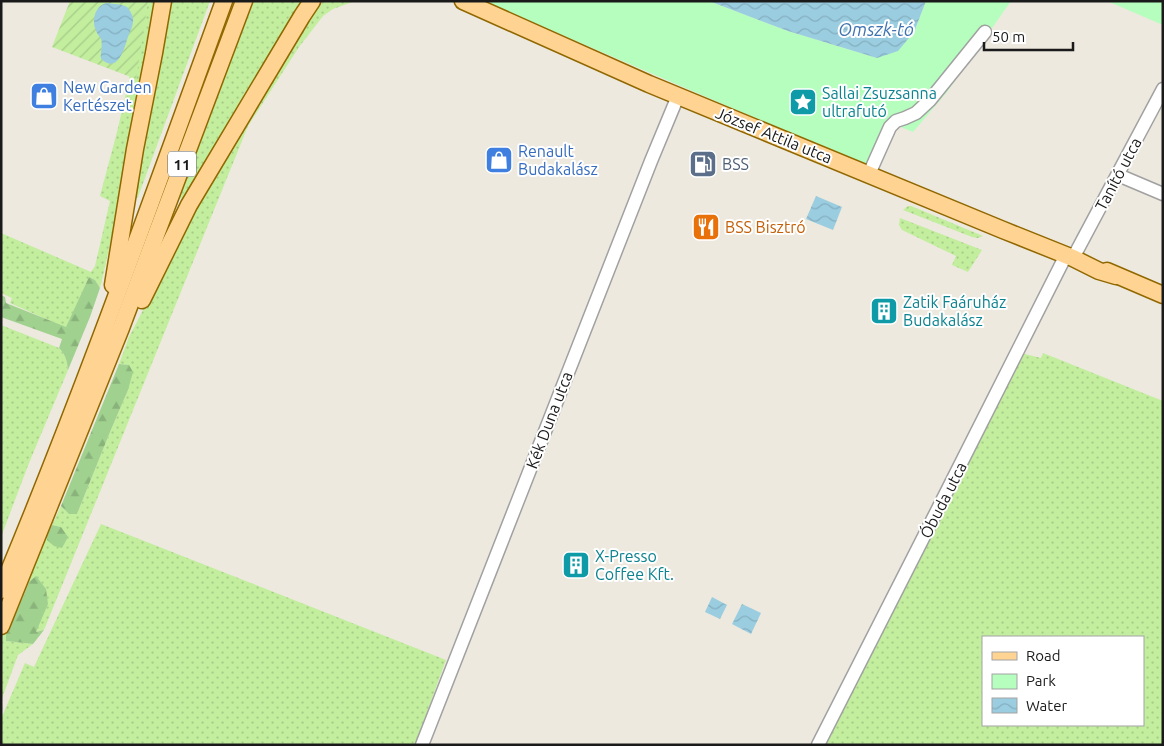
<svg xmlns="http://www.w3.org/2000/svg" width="1164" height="746" viewBox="0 0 1164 746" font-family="Ubuntu,sans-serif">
<defs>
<pattern id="grass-dots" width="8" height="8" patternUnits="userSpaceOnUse" patternTransform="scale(1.25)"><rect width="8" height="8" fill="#c2ee9e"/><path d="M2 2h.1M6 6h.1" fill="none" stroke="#a6cc88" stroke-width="1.8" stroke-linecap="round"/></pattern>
<pattern id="forest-firs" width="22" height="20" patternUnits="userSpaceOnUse" patternTransform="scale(1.25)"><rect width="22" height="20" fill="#a0d18f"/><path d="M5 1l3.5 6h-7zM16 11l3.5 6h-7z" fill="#89b37b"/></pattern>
<pattern id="garden-furrows" width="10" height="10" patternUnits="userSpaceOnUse" patternTransform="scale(1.25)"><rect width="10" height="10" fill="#c2ee9e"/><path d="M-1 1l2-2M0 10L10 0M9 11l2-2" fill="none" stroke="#a6cc88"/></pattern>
<pattern id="water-waves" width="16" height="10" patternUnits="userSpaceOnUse" patternTransform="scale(1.25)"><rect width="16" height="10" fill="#9acde0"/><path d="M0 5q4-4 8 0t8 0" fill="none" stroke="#84afc0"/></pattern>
</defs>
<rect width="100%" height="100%" fill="#ede9de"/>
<g fill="url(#grass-dots)" fill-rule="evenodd">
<polygon points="135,1 156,1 123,185 103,276 100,288 95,280 89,277 66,328 10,303 12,298 1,293 1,233 91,272 95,266 110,201 100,196 117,132 129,80"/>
<polygon points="166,1 210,1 138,197 134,200"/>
<polygon points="246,1 306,1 243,97 183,198 179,199 177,196"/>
<polygon points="323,1 355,1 333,9 323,16 299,47 248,126 44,630 36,632 29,582 23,597 6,634 6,641 33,644 18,655 1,701 1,639 47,535 47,540 61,527 52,525 61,506 69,514 77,514 110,432 128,390 128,365 119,364 129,337 221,160 285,56"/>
<polygon points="908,206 911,206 983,236 978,238 972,237 903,210"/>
<polygon points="900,218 982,250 968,272 952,265 956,256 902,230 899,225"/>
<path d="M1,325L59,348C66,355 67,361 68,370L29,463L1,537Z"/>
<path d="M1021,353L1041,358L1043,353L1163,401V745H818ZM983,637H1143V725H983Z"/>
<polygon points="101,524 446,660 415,745 1,745 1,719 25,663 34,667"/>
</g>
<g fill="url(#forest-firs)">
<path d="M89,277L95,280L100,288L90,317L68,370C67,361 66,355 59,348L62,339L1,317V295L5,297L6,303L66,327Z"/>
<polygon points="119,364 129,365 133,372 128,390 110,432 77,514 69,514 61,506"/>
<polygon points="52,525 61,527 68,537 62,548 54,546 47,540 47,535"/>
<polygon points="36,576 46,589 48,604 36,632 44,630 33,644 6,641 6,634 23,597 29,582"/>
</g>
<g fill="#b5febd">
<polygon points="483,1 709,1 788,31 877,58 914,32 926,1 1011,1 947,92 913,132 896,125 876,170"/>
<polygon points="1107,1 1163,1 1163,25"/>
</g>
<polygon fill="url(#garden-furrows)" points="70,1 148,1 136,79 52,47"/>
<g fill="url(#water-waves)">
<polygon points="709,1 926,1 914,32 898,51 877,58 788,31"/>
<path d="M107,3C113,4 122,4 127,7C130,10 132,14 133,18C134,25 130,31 128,37C124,49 118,74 101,59C100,53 103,45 101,39C99,36 96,32 95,28C92,18 96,5 107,3Z"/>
<polygon points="816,196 842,207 833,230 806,219"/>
<polygon points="712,597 727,605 720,619 705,612"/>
<polygon points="742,604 761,613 751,634 732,624"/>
</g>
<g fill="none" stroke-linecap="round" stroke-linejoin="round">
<g stroke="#a1a1a1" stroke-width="15">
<g id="minor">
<polyline points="869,174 890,127 896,121 905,118 916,113 930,100 985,32"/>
<polyline points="1118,175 1163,194"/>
<polyline points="1073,258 1163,89"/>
<polyline points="422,745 651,161 678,96"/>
<polyline points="818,745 948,489 1066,255"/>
</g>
</g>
<g stroke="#916700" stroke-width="19">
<g id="major">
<polyline points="463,1 649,84 1003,230 1073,258 1099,271 1116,276"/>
<polyline points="1107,271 1163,295"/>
<polyline points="113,285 135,149 154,53 163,1"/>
<polyline points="142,300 189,205 302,16 312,1"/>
<path d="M1,590C82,397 152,199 224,1"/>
<polyline points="1,626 121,328 244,1"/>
</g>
</g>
<use href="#minor" stroke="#fff" stroke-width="12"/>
<use href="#major" stroke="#ffd492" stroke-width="16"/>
</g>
<defs>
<g id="shop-square" transform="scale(1.4375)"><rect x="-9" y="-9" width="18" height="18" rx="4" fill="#3f7fe0" stroke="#fff"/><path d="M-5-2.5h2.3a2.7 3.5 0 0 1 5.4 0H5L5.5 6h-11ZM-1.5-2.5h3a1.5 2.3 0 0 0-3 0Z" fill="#fff"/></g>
<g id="sight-square" transform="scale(1.4375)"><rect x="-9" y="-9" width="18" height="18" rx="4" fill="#0f9aa8" stroke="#fff"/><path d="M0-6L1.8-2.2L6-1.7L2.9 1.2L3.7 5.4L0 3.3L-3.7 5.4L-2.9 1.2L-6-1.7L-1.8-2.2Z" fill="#fff"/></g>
<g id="fuel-square" transform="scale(1.4375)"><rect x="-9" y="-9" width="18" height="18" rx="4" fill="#5c6f8a" stroke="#fff"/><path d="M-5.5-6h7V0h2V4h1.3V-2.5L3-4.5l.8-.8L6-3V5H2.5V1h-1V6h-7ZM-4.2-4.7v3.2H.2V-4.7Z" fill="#fff"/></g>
<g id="restaurant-square" transform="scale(1.4375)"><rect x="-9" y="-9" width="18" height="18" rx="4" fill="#e8710a" stroke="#fff"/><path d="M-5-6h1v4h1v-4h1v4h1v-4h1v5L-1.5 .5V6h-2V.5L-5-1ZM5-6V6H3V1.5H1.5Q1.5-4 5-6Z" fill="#fff"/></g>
<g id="building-square" transform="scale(1.4375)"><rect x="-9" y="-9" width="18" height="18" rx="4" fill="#0f9aa8" stroke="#fff"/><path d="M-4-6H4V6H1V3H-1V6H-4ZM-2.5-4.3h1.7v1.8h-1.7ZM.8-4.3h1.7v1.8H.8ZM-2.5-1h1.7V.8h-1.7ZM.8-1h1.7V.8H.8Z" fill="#fff"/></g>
</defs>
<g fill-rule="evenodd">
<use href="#shop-square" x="44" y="96"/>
<use href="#sight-square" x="803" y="102"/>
<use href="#shop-square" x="499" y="160"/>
<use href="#fuel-square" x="703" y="164"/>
<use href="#restaurant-square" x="706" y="227"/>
<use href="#building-square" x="884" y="311"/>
<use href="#building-square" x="576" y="565"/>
</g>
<g text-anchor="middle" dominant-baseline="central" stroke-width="4" stroke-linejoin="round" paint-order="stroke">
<rect fill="#fff" stroke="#5f5f5f" stroke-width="1" x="168" y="151.5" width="28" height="25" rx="4"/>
<g font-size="15" font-weight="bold" fill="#1a1a1a">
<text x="182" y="164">11</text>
</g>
<g font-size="16" fill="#366cbe" stroke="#fff" text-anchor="start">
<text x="63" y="87">New Garden<tspan x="63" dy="18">Kertészet</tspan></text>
<text x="518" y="151">Renault<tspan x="518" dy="18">Budakalász</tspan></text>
</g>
<g font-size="16" fill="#0d838f" stroke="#fff" text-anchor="start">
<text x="822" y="93">Sallai Zsuzsanna<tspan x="822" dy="18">ultrafutó</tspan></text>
<text x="903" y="302">Zatik Faáruház<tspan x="903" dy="18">Budakalász</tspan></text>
<text x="595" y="556">X-Presso<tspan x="595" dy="18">Coffee Kft.</tspan></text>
</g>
<g font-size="16" fill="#1a1a1a" stroke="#fff">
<text transform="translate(774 135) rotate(22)">József Attila utca</text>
<text transform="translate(1118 174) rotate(-62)">Tanító utca</text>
<text transform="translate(549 420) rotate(-69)">Kék Duna utca</text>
<text transform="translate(943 500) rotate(-63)">Óbuda utca</text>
</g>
<g font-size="16" fill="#4e5e75" stroke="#fff" text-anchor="start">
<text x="722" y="164">BSS</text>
</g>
<g font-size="16" fill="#c56008" stroke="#fff" text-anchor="start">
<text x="725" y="227">BSS Bisztró</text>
</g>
<g font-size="18" font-style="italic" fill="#4074b1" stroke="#fff">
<text x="876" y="29">Omszk-tó</text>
</g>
</g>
<rect width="1164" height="746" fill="none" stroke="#1a1a1a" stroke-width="5"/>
<rect x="982" y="636" width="162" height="90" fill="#ffffff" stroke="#a3a3a3"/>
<rect x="992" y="652" width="25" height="8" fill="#ffd492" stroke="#a3a3a3"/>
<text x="1026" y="661" font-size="15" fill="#1a1a1a">Road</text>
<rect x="992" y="674" width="25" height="15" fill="#b5febd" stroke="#a3a3a3"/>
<text x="1026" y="686" font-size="15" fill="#1a1a1a">Park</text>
<rect x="992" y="698" width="25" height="15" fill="url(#water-waves)" stroke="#a3a3a3"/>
<text x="1026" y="711" font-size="15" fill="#1a1a1a">Water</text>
<path d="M984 42v8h89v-8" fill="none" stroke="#1a1a1a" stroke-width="2.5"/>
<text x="992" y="42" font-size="15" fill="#1a1a1a" stroke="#ffffff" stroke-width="4" paint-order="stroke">50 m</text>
</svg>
